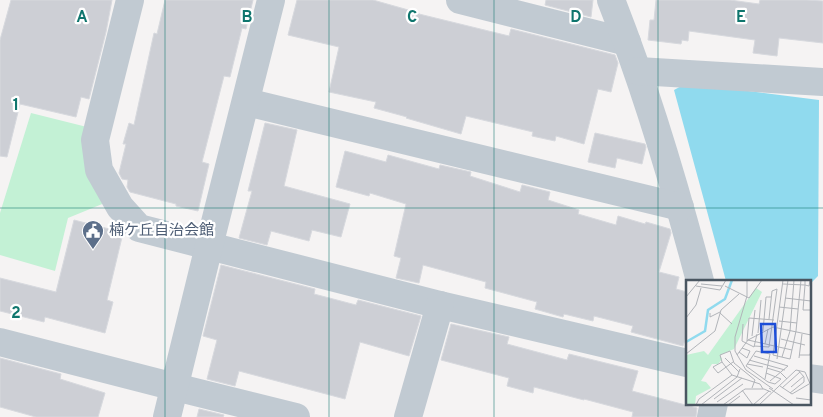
<svg xmlns="http://www.w3.org/2000/svg" width="823" height="417" viewBox="0 0 823 417" font-family="Overpass,'Noto Sans JP',sans-serif">
<rect width="100%" height="100%" fill="#f5f3f3"/>
<polygon fill="#c3f1d5" points="31,113 91,128 112,200 68,218 55,271 0,255 0,213"/>
<polygon fill="#90daee" points="687,83 819,100 818,276 809,285 809,281 726,281 674,90"/>
<g fill="#cdcfd5" stroke="#d7d9de">
<polygon points="11,0 112,0 106,32 89,99 81,97 76,117 20,104 7,157 0,156 0,40"/>
<polygon points="165,0 253,0 246,29 242,28 230,77 224,76 202,162 209,164 198,211 176,206 176,204 130,192 127,187 128,180 122,179 119,173 126,144 123,144 129,123 134,125 154,33 157,34"/>
<polygon points="297,0 373,0 419,13 419,14 509,36 511,29 615,55 618,63 611,92 598,89 584,144 556,136 555,141 532,136 533,132 466,116 461,134 406,118 407,117 374,108 376,102 329,92 339,47 288,35"/>
<polygon points="546,0 593,0 591,17 545,5"/>
<polygon points="656,0 730,0 759,4 760,0 807,0 823,1 823,43 779,38 777,56 753,53 755,40 689,31 688,41 682,40 681,44 648,40 650,20 654,20"/>
<polygon points="265,123 297,130 284,186 350,204 341,237 312,230 309,241 271,231 267,245 239,238 252,191 248,191"/>
<polygon points="595,133 645,144 646,147 642,164 617,158 615,168 588,162"/>
<polygon points="345,151 386,162 388,155 439,169 440,165 471,172 470,176 520,192 522,185 550,192 548,200 579,210 578,214 616,225 618,216 645,224 646,222 670,229 671,233 659,272 679,277 676,289 687,292 687,334 683,346 631,332 633,326 594,316 593,321 564,314 563,317 535,309 537,302 485,288 486,282 423,265 419,283 396,278 401,258 394,256 406,204 370,193 369,196 336,187"/>
<polygon points="74,220 121,232 123,233 107,300 113,302 105,333 45,317 44,322 0,311 0,278 56,292"/>
<polygon points="221,265 315,289 314,294 356,305 358,300 421,316 409,356 360,342 345,399 239,371 235,386 207,379 217,340 203,336"/>
<polygon points="451,324 509,337 507,344 567,360 569,354 638,371 632,391 697,408 696,417 632,417 633,412 584,399 584,400 534,387 533,393 507,386 509,378 441,360"/>
<polygon points="0,358 61,374 60,379 105,393 98,417 36,417 0,407"/>
<polygon points="199,409 224,415 223,417 197,417"/>
</g>
<g fill="none" stroke-linecap="round" stroke-linejoin="round">
<g stroke="#c1cad2" stroke-width="28">
<polyline points="130,0 95,140 99,170 120,207 139,228 440,305 687,363"/>
<polyline points="460,0 627,42"/>
<path d="M611,0C647,91 675,186 700,281"/>
<polyline points="638,71 823,82"/>
<polyline points="246,102 680,207"/>
<polyline points="0,342 175,387 296,417"/>
<polyline points="809,378 823,380"/>
<polyline points="167,417 209,246 271,0"/>
<polyline points="408,417 440,305"/>
<polyline points="711,417 714,403"/>
</g>
</g>
<path fill="none" stroke="#0f766e" stroke-width="1" stroke-opacity="0.55" d="M165,0V417M329,0V417M494,0V417M658,0V417M0,208H823"/>
<defs>
<g id="civic-pin" transform="scale(1.125)"><path d="M0 17L-7.5 6A9.5 9.5 0 1 1 7.5 6Z" fill="#5c6f8a" stroke="#fff"/><path d="M-.6-6.5H3V-4.5H.6V-3L4-1V1h2V6H-6V1h2V-1L-.6-3ZM-1.2 2.5V6h2.4V2.5Z" fill="#fff"/></g>
</defs>
<g fill-rule="evenodd">
<use href="#civic-pin" x="93" y="231"/>
</g>
<g text-anchor="middle" dominant-baseline="central" stroke-width="4.5" stroke-linejoin="round" paint-order="stroke">
<g font-size="15" fill="#4e5e75" stroke="#fff" text-anchor="start">
<text x="109" y="231">楠ケ丘自治会館</text>
</g>
</g>
<g transform="translate(686 280)">
<rect width="125" height="125" fill="#f5f3f3"/>
<path d="M70,8L76,12L48,69L34,75L36,79L32,84H26L15,101L20,102L25,108L10,116L9,125H0V75L18,71L22,75Z" fill="#c3f1d5"/>
<path fill="none" stroke="#90daee" stroke-width="2.5" d="M0,62L19,51L22,30L39,19L46,0"/>
<path fill="none" stroke="#b1b4b9" stroke-width="1" d="M61,0V16L49,57V71L60,90L87,109M97,0L87,75L104,79L110,51L115,0M124,0L123,6L119,5L117,30H125M15,4L36,6M97,4L119,5V0M10,6L34,10L40,0M39,6L63,18L76,0M0,17L14,0M99,18L125,21M93,27L112,29M24,33V37L34,32M34,33L46,44M0,38L10,25L15,8M93,41L111,43M125,42V61M57,44L56,61L68,67L71,54M77,51L80,17H85M72,53L75,20M66,56L69,30M95,59L119,65M62,60L106,70M61,61L63,38L88,40M79,64L82,49M68,66L83,67L91,9L86,11L83,39M53,72L61,78L64,71L56,68M0,74L29,51L35,30L53,14M51,75L62,60L87,47L125,55M113,75H124L125,70M68,76L102,86L84,101M96,77L104,51L108,0M39,78L53,92M113,78L116,54M91,79L102,0M63,80L99,90M36,82L46,95L74,104L77,109M47,82L32,93L27,87L36,82L34,75L44,71L48,83L69,100L66,108M61,84L77,87M81,88L94,92L101,99M79,99L84,74L70,71L60,86L82,102L89,104L95,99L80,93M94,106L106,114L123,104M105,107L118,96M83,108L108,125M96,108L114,92M56,110L67,125M104,113L118,102V97L112,90M110,118L125,120M28,119L56,98M31,122L57,104M10,125L13,119L46,95M15,125L51,97L54,89M37,125L59,109H78L85,112M42,125L54,116M67,125L83,111M73,125L110,90L119,92L125,106"/>
<path fill="#1d4ed8" fill-opacity="0.15" stroke="#1d4ed8" stroke-width="2.5" d="M75,44H89L90,72H76Z"/>
<rect width="125" height="125" fill="none" stroke="#4a5661" stroke-width="2.5"/>
</g>
<g font-size="16" text-anchor="middle" font-weight="bold" fill="#0f766e" stroke="#fff" stroke-width="4.5" stroke-linejoin="round" paint-order="stroke">
<text x="82" y="22">A</text>
<text x="247" y="22">B</text>
<text x="412" y="22">C</text>
<text x="576" y="22">D</text>
<text x="741" y="22">E</text>
<text x="16" y="110">1</text>
<text x="16" y="318">2</text>
</g>
</svg>
